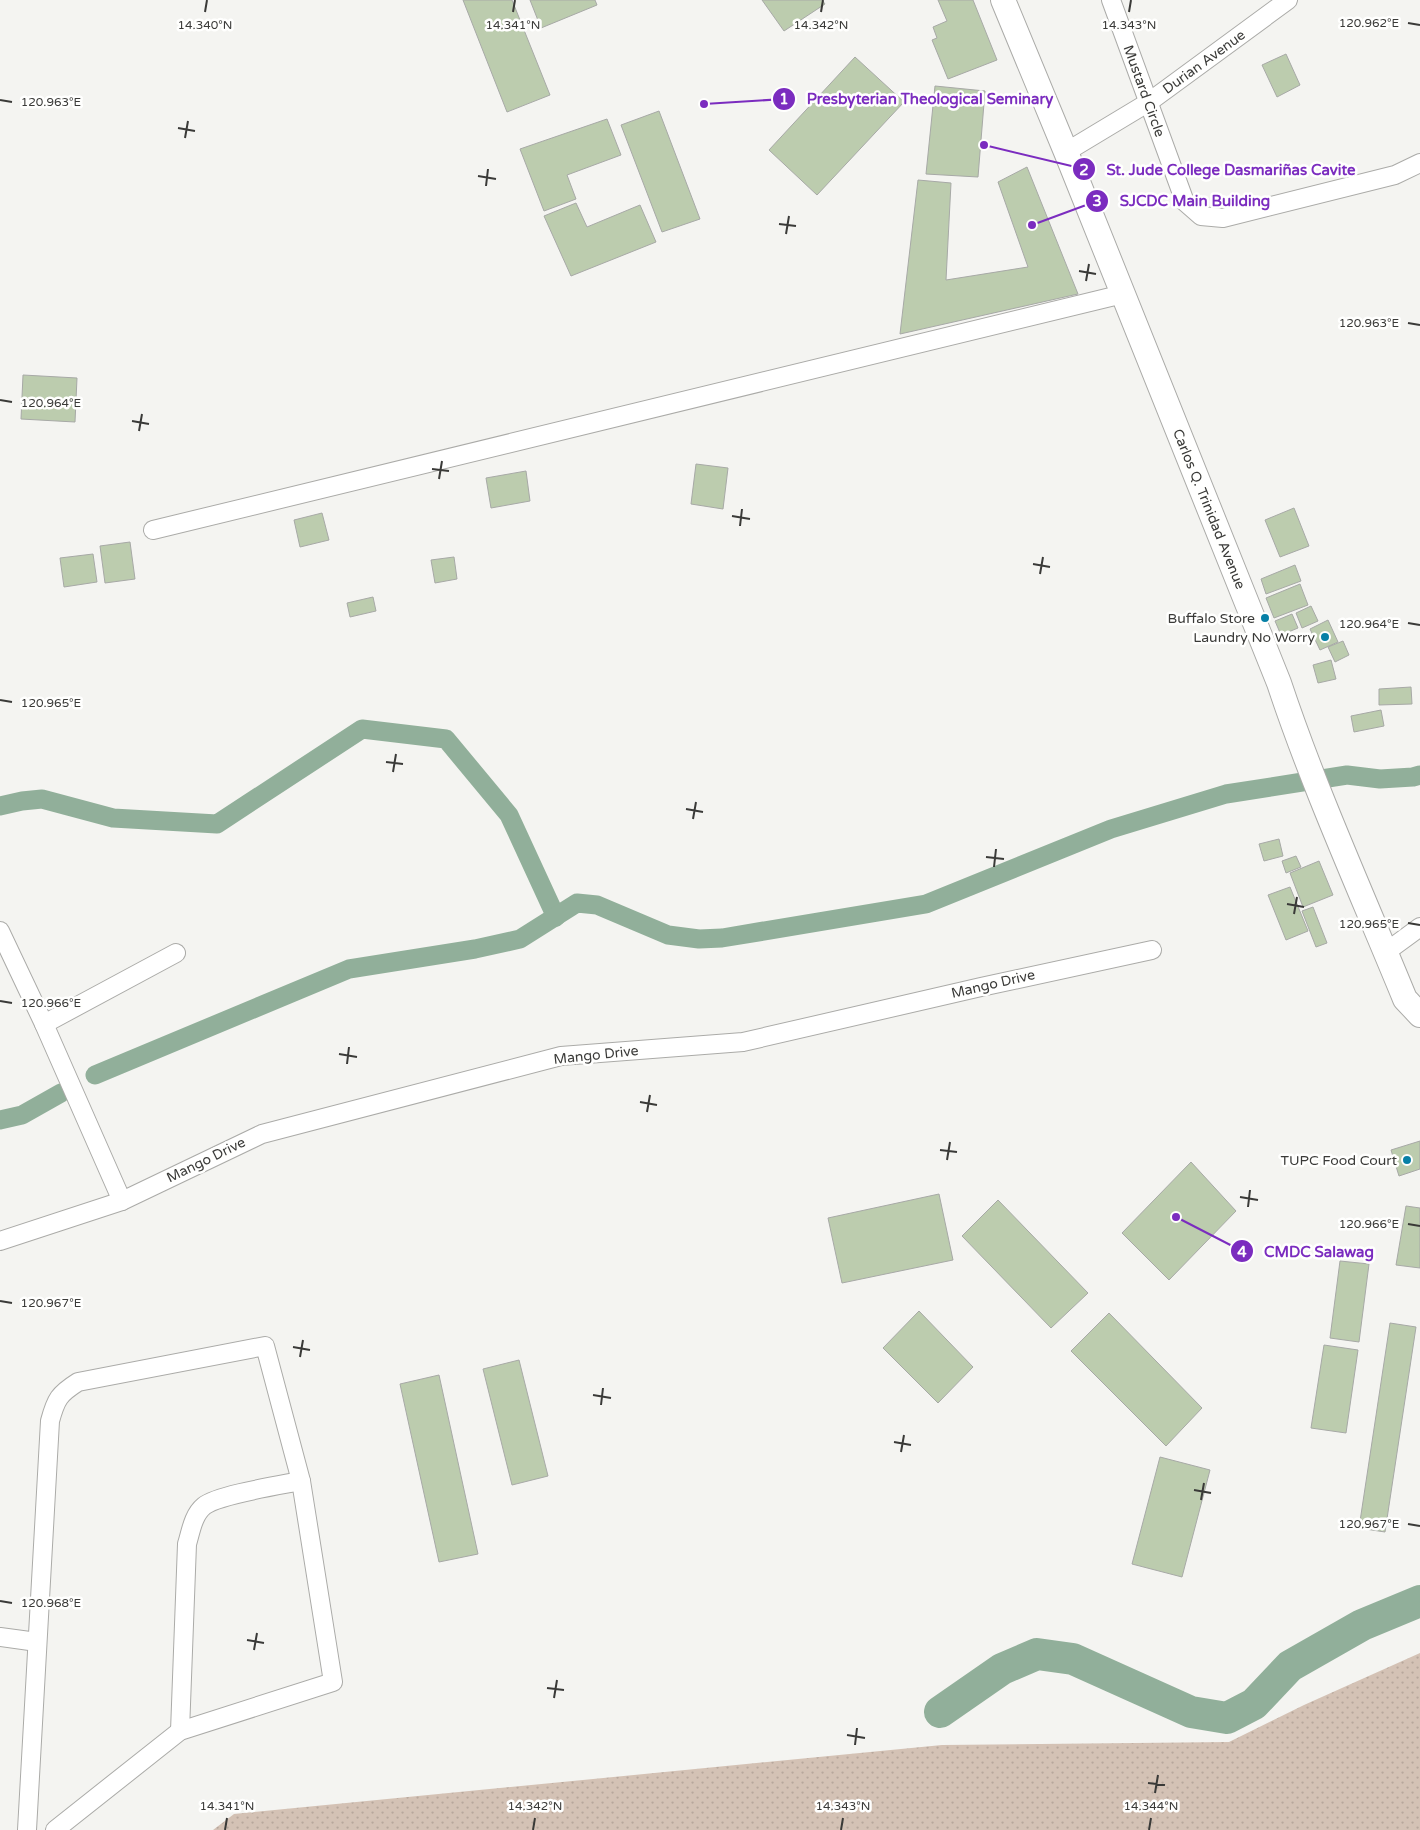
<svg xmlns="http://www.w3.org/2000/svg" width="1420" height="1830" viewBox="0 0 1420 1830" font-family="'Varela Round',sans-serif">
<defs>
<pattern id="grass-dots" width="8" height="8" patternUnits="userSpaceOnUse" patternTransform="scale(1.25)"><rect width="8" height="8" fill="#d4c2b5"/><path d="M2 2h.1M6 6h.1" fill="none" stroke="#b7a79c" stroke-width="1.8" stroke-linecap="round"/></pattern>
</defs>
<rect width="100%" height="100%" fill="#f4f4f1"/>
<polygon fill="url(#grass-dots)" points="1420,1653 1420,1830 213,1830 234,1814 942,1745 1229,1742 1304,1705"/>
<g fill="none" stroke-linecap="round" stroke-linejoin="round">
<g stroke="#91af9a" stroke-width="19">
<polyline points="0,806 22,801 42,799 113,818 217,824 362,729 446,739 509,815 556,917"/>
<polyline points="95,1075 349,969 475,949 520,939 577,903 597,905 668,935 699,939 722,938 926,904 1111,829 1226,794 1347,775 1380,779 1413,777 1420,775"/>
<polyline points="0,1120 22,1115 61,1093"/>
</g>
<polyline stroke="#91af9a" stroke-width="32" points="940,1712 1002,1669 1037,1654 1073,1659 1191,1712 1227,1718 1254,1704 1290,1666 1362,1625 1420,1601"/>
</g>
<g fill="#bcccae" stroke="#a7a9a6">
<polygon points="463,0 512,0 550,95 507,112"/>
<polygon points="530,0 595,0 597,5 541,28"/>
<polygon points="762,0 822,0 825,4 784,31"/>
<polygon points="938,0 973,0 997,60 948,79 932,40 937,38 933,27 947,21"/>
<polygon points="1286,54 1300,85 1277,97 1262,65"/>
<polygon points="855,57 904,102 817,195 769,150"/>
<polygon points="935,86 985,91 978,177 926,174"/>
<polygon points="659,111 700,219 662,232 621,125"/>
<polygon points="607,119 621,155 567,175 576,199 544,211 520,149"/>
<polygon points="1027,167 1078,294 900,334 918,180 951,183 946,280 1028,267 998,182"/>
<polygon points="576,203 587,227 640,205 656,242 571,276 544,216"/>
<polygon points="23,375 77,378 75,422 21,419"/>
<polygon points="696,464 728,468 723,509 691,504"/>
<polygon points="526,471 530,501 491,508 486,478"/>
<polygon points="1294,508 1309,546 1280,557 1265,520"/>
<polygon points="322,513 329,540 300,547 294,520"/>
<polygon points="130,542 135,579 105,583 100,546"/>
<polygon points="93,554 97,582 64,587 60,558"/>
<polygon points="454,557 457,579 435,583 431,560"/>
<polygon points="1295,565 1301,581 1266,594 1261,579"/>
<polygon points="1300,584 1308,605 1274,618 1266,598"/>
<polygon points="373,597 376,611 350,617 347,603"/>
<polygon points="1311,606 1318,621 1302,628 1296,613"/>
<polygon points="1292,614 1298,628 1281,635 1275,621"/>
<polygon points="1328,620 1338,642 1320,650 1310,629"/>
<polygon points="1343,641 1349,655 1335,662 1328,647"/>
<polygon points="1331,660 1336,679 1318,683 1313,665"/>
<polygon points="1411,687 1412,704 1379,705 1379,689"/>
<polygon points="1381,710 1384,726 1354,732 1351,716"/>
<polygon points="1279,839 1283,856 1264,861 1259,844"/>
<polygon points="1296,856 1301,867 1286,873 1282,861"/>
<polygon points="1319,861 1333,895 1303,907 1290,873"/>
<polygon points="1290,887 1308,931 1286,940 1268,895"/>
<polygon points="1313,907 1327,943 1316,947 1302,911"/>
<polygon points="1420,1141 1420,1169 1399,1176 1391,1150"/>
<polygon points="1191,1162 1236,1211 1169,1280 1122,1233"/>
<polygon points="939,1194 953,1260 842,1283 828,1218"/>
<polygon points="998,1200 1088,1293 1051,1328 962,1236"/>
<polygon points="1406,1206 1420,1208 1420,1268 1396,1265"/>
<polygon points="1340,1261 1369,1264 1359,1342 1330,1338"/>
<polygon points="919,1311 973,1367 938,1403 883,1348"/>
<polygon points="1109,1313 1202,1408 1166,1446 1071,1351"/>
<polygon points="1390,1323 1416,1327 1385,1532 1359,1528"/>
<polygon points="1324,1345 1358,1350 1346,1433 1311,1428"/>
<polygon points="519,1360 548,1476 512,1485 483,1369"/>
<polygon points="439,1375 478,1554 439,1562 400,1384"/>
<polygon points="1160,1457 1210,1470 1182,1577 1132,1564"/>
</g>
<g fill="none" stroke-linecap="round" stroke-linejoin="round">
<g stroke="#ababa8" stroke-width="20">
<g id="minor">
<polyline points="1111,0 1185,202 1201,216 1223,218 1395,175 1420,163"/>
<polyline points="1066,152 1149,102 1288,0"/>
<polyline points="153,530 1123,294"/>
<polyline points="0,931 44,1024 122,1201"/>
<polyline points="1386,952 1420,927"/>
<polyline points="44,1024 176,953"/>
<polyline points="0,1241 122,1201 262,1134 561,1056 743,1042 981,987 1152,950"/>
<polyline points="0,1637 37,1642"/>
<path d="M180,1731L187,1544C191,1531 193,1515 204,1506C217,1495 281,1485 301,1481"/>
<path d="M27,1830L50,1421C56,1399 59,1394 78,1382L265,1346L301,1481L333,1682L180,1731L55,1830"/>
</g>
</g>
<g stroke="#ababa8" stroke-width="26">
<path id="secondary" d="M1003,0L1066,152L1279,683C1315,791 1362,894 1405,999L1420,1015"/>
</g>
<use href="#minor" stroke="#fff" stroke-width="18"/>
<use href="#secondary" stroke="#fff" stroke-width="24"/>
</g>
<path fill="none" stroke="#3a3a38" stroke-width="2" d="M205,12L207,0M513,12L515,0M821,12L823,0M1129,12L1131,0M1408,23L1420,25M0,100L12,102M178,128L195,131M185,138L188,121M478,176L496,179M486,186L488,169M779,224L796,226M786,234L789,216M1079,271L1096,274M1086,281L1089,264M1408,323L1420,325M0,400L12,402M132,421L149,424M139,431L142,414M432,469L449,471M439,479L442,461M732,516L750,519M740,526L742,509M1033,564L1050,567M1040,574L1043,557M1408,623L1420,625M0,700L12,702M386,762L403,764M393,772L396,754M686,809L703,812M693,819L696,802M986,857L1004,859M994,867L996,849M1287,904L1304,907M1294,914L1297,897M1408,923L1420,925M0,1001L12,1003M339,1054L357,1057M347,1064L349,1047M640,1102L657,1105M647,1112L650,1095M940,1150L957,1152M947,1160L950,1142M1240,1197L1258,1200M1248,1207L1250,1190M1408,1224L1420,1226M0,1301L12,1303M293,1347L310,1350M300,1357L303,1340M593,1395L611,1398M601,1405L603,1388M894,1442L911,1445M901,1452L904,1435M1194,1490L1211,1493M1201,1500L1204,1483M1408,1524L1420,1526M0,1601L12,1603M247,1640L264,1643M254,1650L257,1633M547,1688L564,1690M554,1698L557,1680M847,1735L865,1738M855,1745L857,1728M1148,1783L1165,1785M1155,1793L1158,1775M225,1830L227,1818M533,1830L535,1818M841,1830L843,1818M1149,1830L1151,1818"/>
<g fill="#0780a6" stroke="#fffffe" stroke-width="2">
<circle cx="1265" cy="618" r="5"/>
<circle cx="1325" cy="637" r="5"/>
<circle cx="1407" cy="1160" r="5"/>
</g>
<g text-anchor="middle" dominant-baseline="central" stroke-width="5" stroke-linejoin="round" paint-order="stroke">
<g font-size="14" fill="#3a3a38" stroke="#fffffe">
<text transform="translate(1204 62) rotate(-36)">Durian Avenue</text>
<text transform="translate(1144 91) rotate(70)">Mustard Circle</text>
<text transform="translate(1209 509) rotate(68)">Carlos Q. Trinidad Avenue</text>
<text transform="translate(993 984) rotate(-13)">Mango Drive</text>
<text transform="translate(596 1055) rotate(-6)">Mango Drive</text>
<text transform="translate(206 1160) rotate(-26)">Mango Drive</text>
</g>
<g font-size="14" fill="#3a3a38" stroke="#fffffe" text-anchor="end">
<text x="1255" y="618">Buffalo Store</text>
<text x="1315" y="637">Laundry No Worry</text>
<text x="1397" y="1160">TUPC Food Court</text>
</g>
</g>
<g font-size="12" text-anchor="middle" fill="#3a3a38" stroke="#fffffe" stroke-width="5" stroke-linejoin="round" paint-order="stroke">
<text x="1369" y="27">120.962°E</text>
<text x="513" y="29">14.341°N</text>
<text x="821" y="29">14.342°N</text>
<text x="1129" y="29">14.343°N</text>
<text x="205" y="29">14.340°N</text>
<text x="51" y="106">120.963°E</text>
<text x="1369" y="327">120.963°E</text>
<text x="51" y="407">120.964°E</text>
<text x="1369" y="628">120.964°E</text>
<text x="51" y="707">120.965°E</text>
<text x="1369" y="928">120.965°E</text>
<text x="51" y="1007">120.966°E</text>
<text x="1369" y="1228">120.966°E</text>
<text x="51" y="1307">120.967°E</text>
<text x="1369" y="1528">120.967°E</text>
<text x="51" y="1607">120.968°E</text>
<text x="227" y="1810">14.341°N</text>
<text x="535" y="1810">14.342°N</text>
<text x="843" y="1810">14.343°N</text>
<text x="1151" y="1810">14.344°N</text>
</g>
<path fill="none" stroke="#7b2cbf" stroke-width="2" d="M704 104L784 99M984 145L1084 169M1032 225L1097 201M1176 1217L1242 1251"/>
<g fill="#7b2cbf" stroke="#fffffe" stroke-width="2">
<circle cx="704" cy="104" r="5"/>
<circle cx="984" cy="145" r="5"/>
<circle cx="1032" cy="225" r="5"/>
<circle cx="1176" cy="1217" r="5"/>
<circle cx="784" cy="99" r="12"/>
<circle cx="1084" cy="169" r="12"/>
<circle cx="1097" cy="201" r="12"/>
<circle cx="1242" cy="1251" r="12"/>
</g>
<g font-size="15" text-anchor="middle" font-weight="bold" fill="#fff">
<text x="784" y="104">1</text>
<text x="1084" y="175">2</text>
<text x="1097" y="206">3</text>
<text x="1242" y="1257">4</text>
</g>
<g font-size="15" text-anchor="middle" font-weight="bold" fill="#7b2cbf" stroke="#fffffe" stroke-width="5" stroke-linejoin="round" paint-order="stroke">
<text x="930" y="104">Presbyterian Theological Seminary</text>
<text x="1231" y="175">St. Jude College Dasmariñas Cavite</text>
<text x="1195" y="206">SJCDC Main Building</text>
<text x="1319" y="1257">CMDC Salawag</text>
</g>
</svg>
